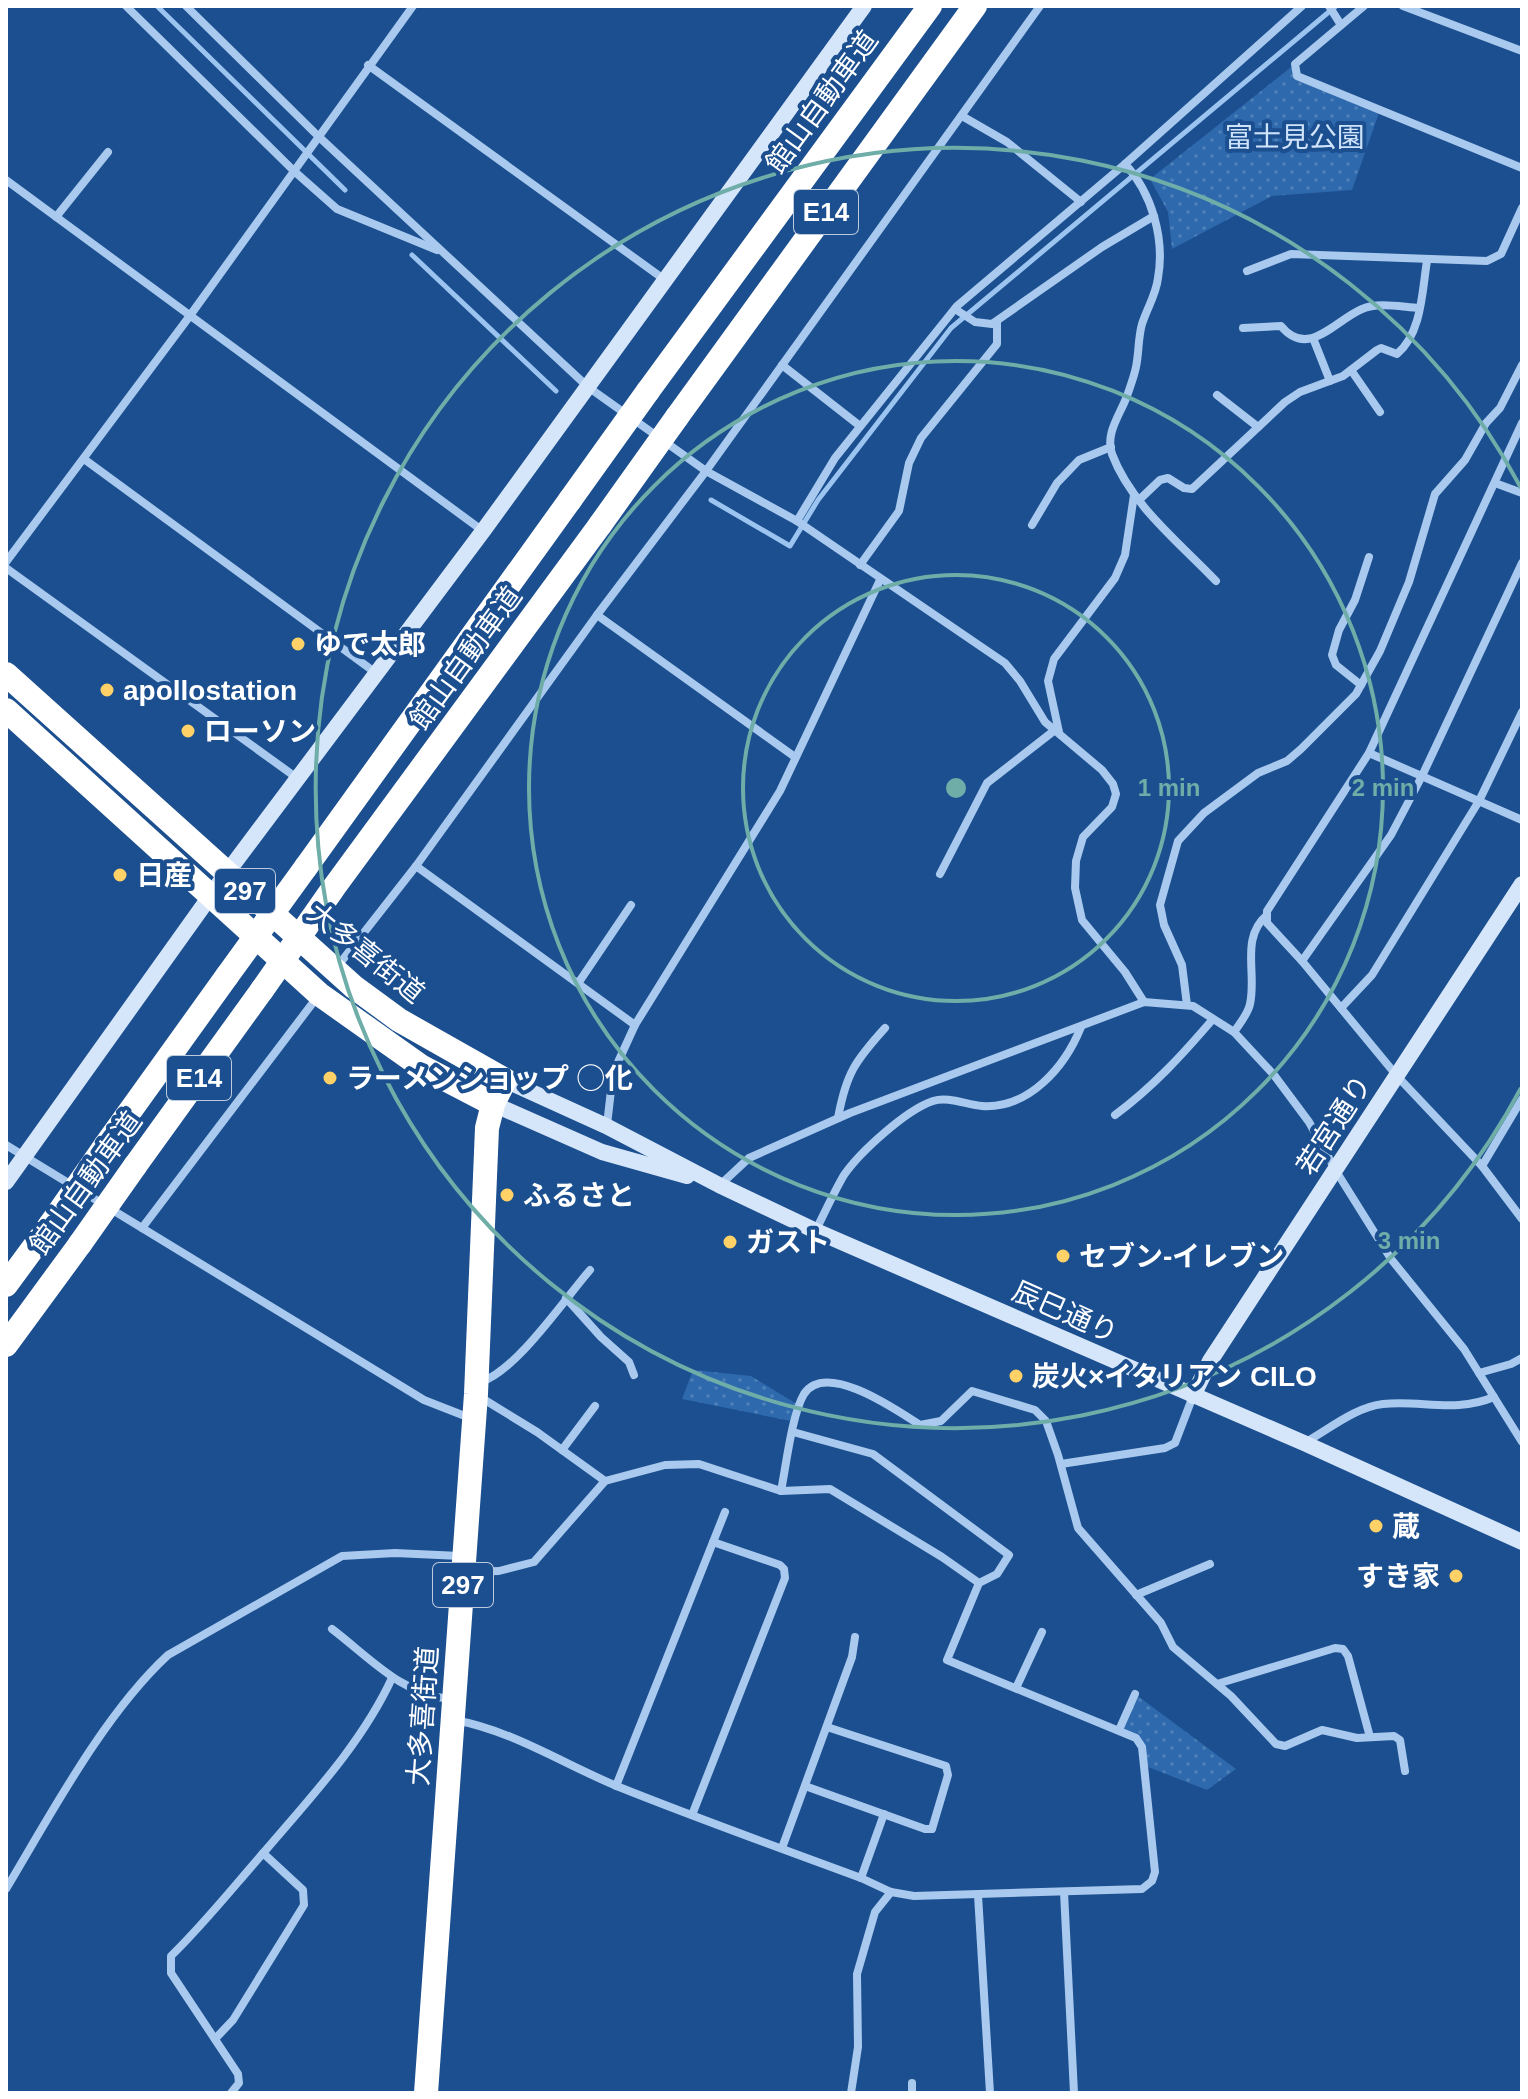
<svg xmlns="http://www.w3.org/2000/svg" width="1528" height="2099" viewBox="0 0 1528 2099" font-family="Helvetica,'Noto Sans JP',sans-serif">
<defs>
<pattern id="grass-dots" width="8" height="8" patternUnits="userSpaceOnUse" patternTransform="scale(2)"><rect width="8" height="8" fill="#2e69ad"/><path d="M2 2h.1M6 6h.1" fill="none" stroke="#4d80b9" stroke-width="1.8" stroke-linecap="round"/></pattern>
</defs>
<rect width="100%" height="100%" fill="#1b4f8f"/>
<g fill="url(#grass-dots)">
<polygon points="1295,64 1297,76 1380,110 1352,190 1272,196 1172,249 1168,212 1150,179"/>
<polygon points="693,1370 751,1376 800,1406 796,1422 682,1399"/>
<polygon points="1135,1694 1236,1769 1207,1790 1143,1765 1142,1747 1119,1730"/>
</g>
<g fill="none" stroke-linecap="round" stroke-linejoin="round">
<g stroke="#9cc4f0" stroke-width="5">
<polyline points="157,6 345,190"/>
<polyline points="412,255 556,391"/>
<polyline points="711,500 790,546 818,500 951,328 1336,6"/>
</g>
<g stroke="#a9c9ee" stroke-width="8">
<polyline points="126,6 294,171 337,209 437,250"/>
<polyline points="186,6 318,136 588,387 706,471 797,521 1005,663 1020,681 1045,722 1102,770 1113,784 1116,794 1112,807 1083,837 1076,861 1075,888 1082,920 1125,972 1144,1002"/>
<polyline points="1329,6 1341,25"/>
<polyline points="1364,6 1295,64 1297,76 1522,168"/>
<polyline points="1403,6 1522,51"/>
<polyline points="368,65 665,280"/>
<polyline points="962,116 1007,142 1081,202"/>
<path d="M1125,164C1152,193 1165,239 1158,278C1156,295 1147,308 1142,324C1138,338 1139,353 1136,367C1134,377 1130,387 1127,396C1120,415 1105,433 1112,454C1131,505 1180,543 1216,581"/>
<polyline points="6,180 483,531"/>
<polyline points="56,217 108,152"/>
<polyline points="1247,271 1291,254 1487,261 1501,254 1522,208"/>
<polyline points="955,309 975,322 992,324 1102,247 1154,216"/>
<path d="M1243,328L1281,326C1308,359 1334,321 1362,309C1378,302 1401,307 1419,308"/>
<polyline points="1313,338 1330,381"/>
<polyline points="782,365 860,426"/>
<polyline points="1351,370 1380,412"/>
<polyline points="1217,395 1258,427"/>
<polyline points="1522,423 1369,753 1267,911 1267,923 1302,961 1397,1076 1482,1166 1522,1219"/>
<polyline points="84,459 376,673"/>
<polyline points="1495,483 1522,493"/>
<path d="M1139,500L1160,480L1168,478L1184,488L1192,489L1285,402L1300,392L1343,376L1377,350L1381,348L1397,354C1422,333 1422,291 1427,261"/>
<polyline points="797,521 835,458 957,306 1125,164 1302,6"/>
<polyline points="1032,525 1057,483 1079,460 1111,447"/>
<polyline points="6,562 189,317 413,6"/>
<polyline points="860,565 899,511 909,463 921,438 997,344 997,322"/>
<polyline points="6,568 297,778"/>
<polyline points="597,615 795,757"/>
<polyline points="1361,685 1336,665 1332,655 1339,630 1355,600 1369,557"/>
<polyline points="1059,732 1048,681 1054,659 1115,578 1125,555 1134,495"/>
<polyline points="1369,753 1522,820"/>
<polyline points="416,866 635,1025"/>
<polyline points="940,874 987,783 1055,730"/>
<polyline points="1302,961 1391,835 1422,776 1522,563"/>
<polyline points="337,967 416,866 597,615 706,471 1040,6"/>
<polyline points="579,982 631,905"/>
<polyline points="1187,1005 1182,965 1164,925 1160,905 1178,841 1204,813 1258,773 1287,761 1301,749 1356,694 1380,651 1409,582 1435,494 1465,460 1486,423 1500,408 1522,365"/>
<polyline points="1341,1008 1372,975 1479,801 1522,712"/>
<path d="M1234,1032C1240,1023 1248,1014 1250,1004C1257,973 1240,938 1267,915"/>
<path d="M1115,1115C1153,1087 1183,1054 1213,1019"/>
<path d="M838,1118C846,1074 855,1061 885,1028"/>
<polyline points="607,1125 613,1073 635,1025 780,791 880,580"/>
<polyline points="6,1145 424,1400 470,1418"/>
<polyline points="1482,1166 1522,1099"/>
<polyline points="720,1185 749,1158 850,1113 1144,1002 1193,1006 1234,1032 1274,1075 1309,1122 1336,1171 1391,1259 1464,1349 1522,1442"/>
<polyline points="142,1228 318,996"/>
<path d="M816,1230C825,1212 834,1192 844,1175C860,1152 906,1110 933,1101C948,1096 967,1105 982,1106C1029,1109 1065,1067 1081,1027"/>
<polyline points="566,1298 601,1337 629,1362 634,1375"/>
<polyline points="1479,1373 1511,1364 1522,1358"/>
<path d="M481,1382C517,1370 564,1300 590,1270"/>
<polyline points="793,1432 873,1454 1009,1555 997,1574 979,1583"/>
<path d="M1304,1443C1328,1430 1355,1407 1383,1404C1421,1400 1456,1413 1494,1397"/>
<polyline points="562,1450 595,1406"/>
<polyline points="1061,1464 1165,1448 1175,1443 1193,1396"/>
<path d="M781,1491C786,1466 792,1414 804,1394C826,1360 898,1411 920,1425L941,1421L972,1391L1035,1410L1046,1421L1058,1455L1078,1528L1161,1623L1173,1647L1231,1696L1276,1744L1285,1746L1322,1730L1357,1738L1394,1736L1400,1740L1405,1771"/>
<polyline points="468,1572 499,1571 534,1562 605,1481"/>
<polyline points="1136,1595 1210,1564"/>
<path d="M332,1629C369,1657 402,1695 450,1699"/>
<polyline points="1217,1684 1335,1648 1343,1649 1348,1656 1370,1737"/>
<polyline points="1016,1688 1042,1632"/>
<path d="M454,1720C512,1730 565,1765 619,1787C699,1819 780,1848 861,1878L891,1892L914,1896L1142,1889L1152,1881L1155,1872L1142,1747L1136,1738L947,1660L979,1583L942,1557L830,1489L781,1491L699,1464L665,1465L605,1481L537,1432L480,1397"/>
<polyline points="1119,1730 1135,1694"/>
<polyline points="616,1786 725,1512"/>
<polyline points="805,1786 925,1829 932,1829 948,1775 946,1766 827,1727"/>
<polyline points="692,1815 785,1578 784,1569 780,1565 713,1542"/>
<polyline points="782,1848 852,1657 855,1637"/>
<polyline points="861,1878 884,1814"/>
<path d="M6,1889C51,1814 104,1714 168,1655L342,1556L395,1553L460,1556"/>
<polyline points="1064,1892 1074,2093"/>
<polyline points="978,1895 990,2093"/>
<polyline points="215,2039 233,2020 304,1905 303,1890 263,1853"/>
<path d="M231,2093L239,2083L238,2074L171,1973V1956C205,1923 234,1886 265,1851C311,1797 362,1743 392,1678"/>
<polyline points="851,2093 858,2047 857,1974 875,1912 891,1892"/>
<polyline points="912,2093 912,2083"/>
</g>
<g stroke="#d6e6fa" stroke-width="16">
<polyline points="505,1080 606,1126 719,1185 816,1231 1304,1443 1522,1542"/>
<polyline points="493,1104 602,1152 687,1176"/>
<polyline points="6,1182 226,874 483,531 864,6"/>
<polyline points="1193,1396 1210,1361 1522,884"/>
</g>
<g stroke="#fff" stroke-width="24">
<polyline points="648,391 930,6"/>
<polyline points="677,417 975,6"/>
<polyline points="6,674 354,987 399,1020 505,1080 493,1104 487,1128 476,1394 426,2093"/>
<polyline points="6,710 319,994 422,1067 493,1104"/>
<polyline points="306,867 570,500"/>
<polyline points="332,890 600,525"/>
<polyline points="105,1146 227,976"/>
<polyline points="135,1166 262,990"/>
<polyline points="6,1285 50,1225"/>
<polyline points="6,1345 80,1244"/>
</g>
<g stroke="#fff" stroke-width="24">
<polyline points="570,500 648,391"/>
<polyline points="600,525 677,417"/>
<polyline points="227,976 306,867"/>
<polyline points="262,990 332,890"/>
<polyline points="50,1225 105,1146"/>
<polyline points="80,1244 135,1166"/>
</g>
</g>
<g fill="none" stroke="#6fada8" stroke-width="4">
<circle cx="956" cy="788" r="213"/>
<circle cx="956" cy="788" r="427"/>
<path d="M1521 1088A640 640 0 1 1 1521 488"/>
</g>
<g fill="#ffd166" stroke="#1b4f8f" stroke-width="3">
<circle cx="298" cy="644" r="8"/>
<circle cx="107" cy="690" r="8"/>
<circle cx="188" cy="731" r="8"/>
<circle cx="120" cy="875" r="8"/>
<circle cx="330" cy="1078" r="8"/>
<circle cx="507" cy="1195" r="8"/>
<circle cx="730" cy="1242" r="8"/>
<circle cx="1063" cy="1256" r="8"/>
<circle cx="1016" cy="1376" r="8"/>
<circle cx="1376" cy="1526" r="8"/>
<circle cx="1456" cy="1576" r="8"/>
</g>
<g text-anchor="middle" dominant-baseline="central" stroke-width="8" stroke-linejoin="round" paint-order="stroke">
<g fill="#1b4f8f" stroke="#bbcadd" stroke-width="2">
<rect x="794" y="190" width="64" height="44" rx="6"/>
<rect x="215" y="869" width="60" height="44" rx="6"/>
<rect x="167" y="1056" width="64" height="44" rx="6"/>
<rect x="433" y="1563" width="60" height="44" rx="6"/>
</g>
<g font-size="26" font-weight="bold" fill="#fff">
<text x="826" y="212">E14</text>
<text x="245" y="891">297</text>
<text x="199" y="1078">E14</text>
<text x="463" y="1585">297</text>
</g>
<g font-size="28" fill="#fff" stroke="#1b4f8f">
<text transform="translate(822 102) rotate(-54)">館山自動車道</text>
<text transform="translate(466 658) rotate(-54)">館山自動車道</text>
<text transform="translate(366 953) rotate(39)">大多喜街道</text>
<text transform="translate(1334 1125) rotate(-57)">若宮通り</text>
<text transform="translate(86 1183) rotate(-54)">館山自動車道</text>
<text transform="translate(1065 1312) rotate(24)">辰巳通り</text>
<text transform="translate(423 1716) rotate(-86)">大多喜街道</text>
</g>
<g font-size="28" fill="#cfe3fa" stroke="#1b4f8f">
<text x="1295" y="137">富士見公園</text>
</g>
<g font-size="28" font-weight="bold" fill="#fff" stroke="#1b4f8f" text-anchor="start">
<text x="314" y="644">ゆで太郎</text>
<text x="123" y="690">apollostation</text>
<text x="204" y="731">ローソン</text>
<text x="136" y="875">日産</text>
<text x="346" y="1078">ラーメンショップ ◯化</text>
<text x="523" y="1195">ふるさと</text>
<text x="746" y="1242">ガスト</text>
<text x="1079" y="1256">セブン-イレブン</text>
<text x="1032" y="1376">炭火×イタリアン CILO</text>
<text x="1392" y="1526">蔵</text>
<text x="1440" y="1576" text-anchor="end">すき家</text>
</g>
</g>
<circle cx="956" cy="788" r="12" fill="#6fada8" stroke="#1b4f8f" stroke-width="4"/>
<g font-size="24" text-anchor="middle" font-weight="bold" fill="#6fada8" stroke="#1b4f8f" stroke-width="8" stroke-linejoin="round" paint-order="stroke">
<text x="1169" y="796">1 min</text>
<text x="1383" y="796">2 min</text>
<text x="1409" y="1249">3 min</text>
</g>
<rect width="1528" height="2099" fill="none" stroke="#ffffff" stroke-width="16"/>
</svg>
